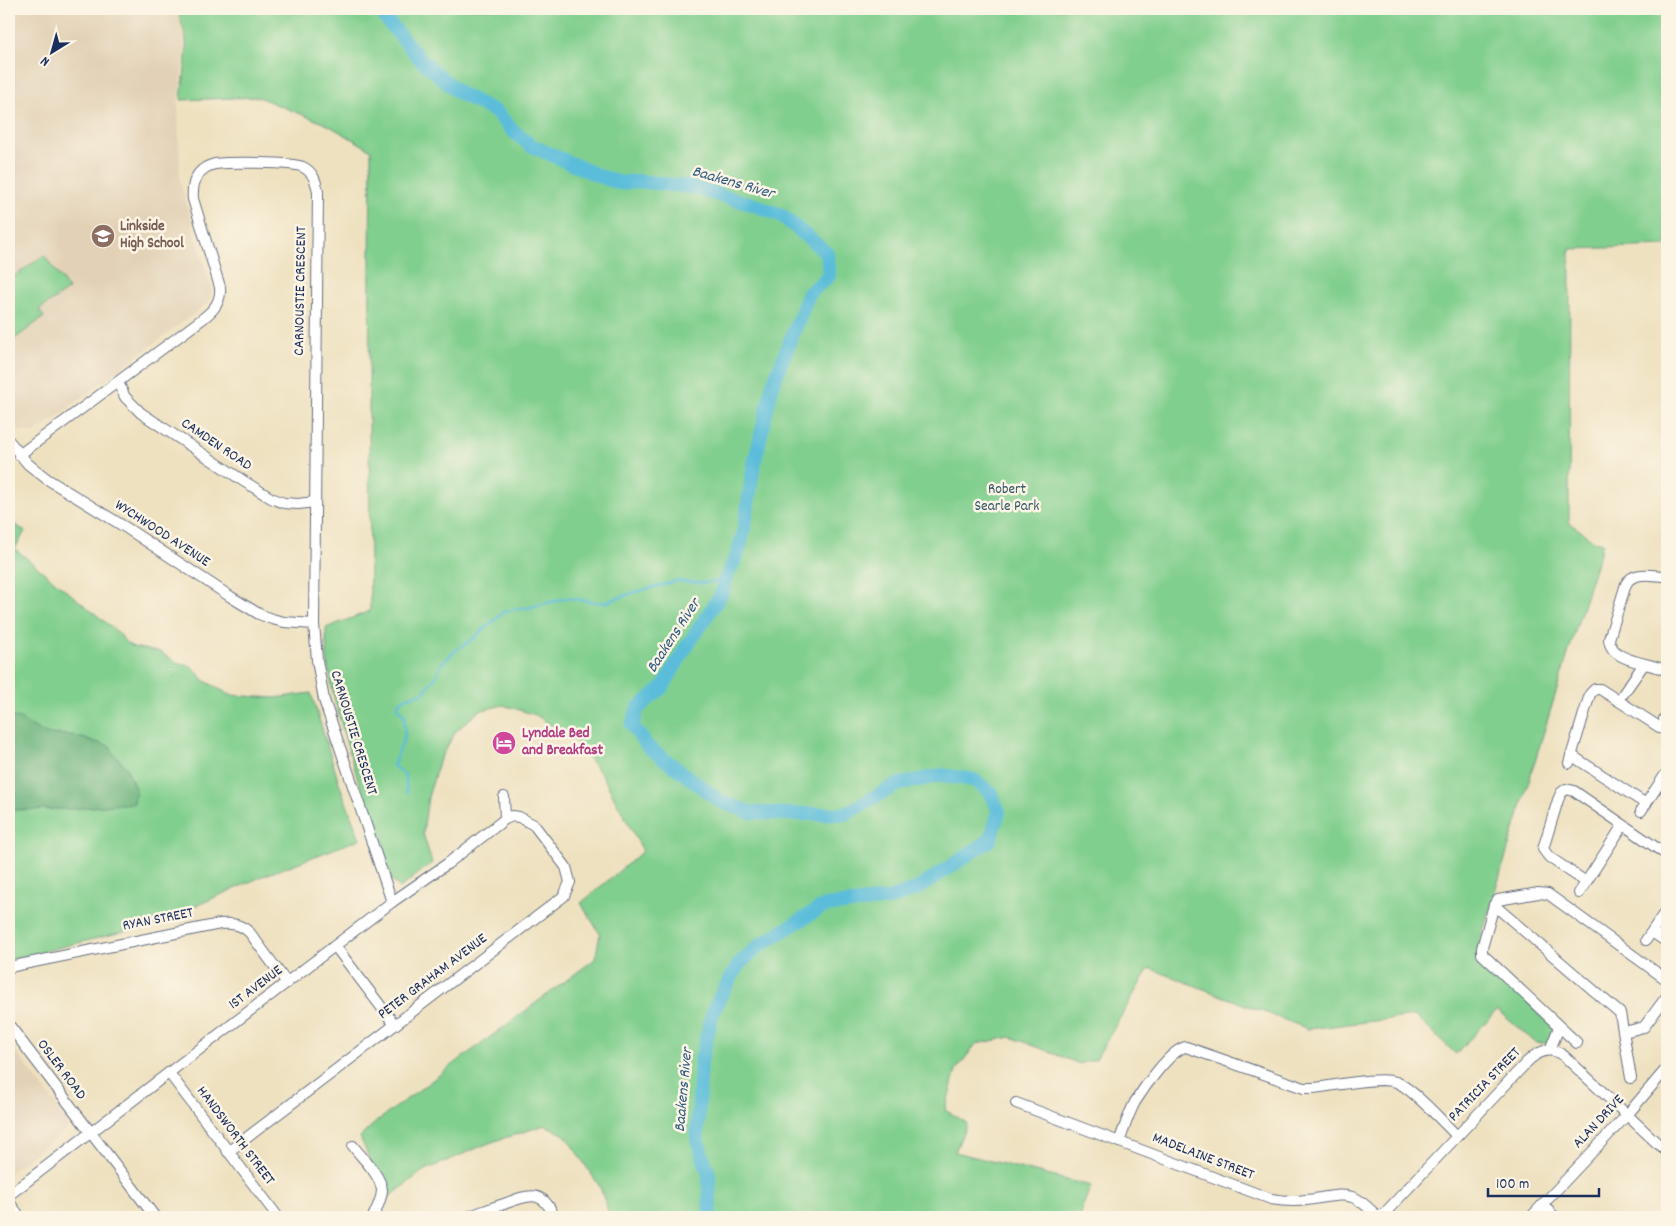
<svg xmlns="http://www.w3.org/2000/svg" width="1676" height="1226" viewBox="0 0 1676 1226" font-family="Dekko,sans-serif">
<rect width="100%" height="100%" fill="#fcf5e5"/>
<filter id="ink" filterUnits="userSpaceOnUse"><feTurbulence type="fractalNoise" baseFrequency=".02" numOctaves="2"/><feDisplacementMap in="SourceGraphic" scale="10" xChannelSelector="R" yChannelSelector="G"/><feConvolveMatrix kernelMatrix="1 2 1 2 8 2 1 2 1" color-interpolation-filters="sRGB"/></filter>
<filter id="wash" filterUnits="userSpaceOnUse"><feTurbulence type="fractalNoise" baseFrequency=".0096" numOctaves="4" result="noise"/><feDisplacementMap in="SourceGraphic" scale="20" xChannelSelector="R" yChannelSelector="G"/><feGaussianBlur stdDeviation="1.12" result="paint"/><feColorMatrix in="noise" values="0 0 0 0 0 0 0 0 0 0 0 0 0 0 0 0 0 1.4 0 .05"/><feComposite in="paint" operator="in"/></filter>
<g filter="url(#wash)">
<rect width="100%" height="100%" fill="#eee1c0"/>
<g fill="#e2d1b6">
<polygon points="9,9 172,9 178,14 183,34 184,56 178,103 180,182 212,290 208,303 35,433 20,431 9,416"/>
<polygon points="9,1043 68,1121 67,1129 9,1173"/>
</g>
<g fill="#81cf8e" stroke="#4e7f76">
<path d="M184,9H1667V246L1570,249L1569,522L1594,541L1603,543C1559,680 1518,817 1476,954L1554,1027L1551,1043H1536L1497,1010L1456,1054L1415,1016L1308,1029L1149,968L1096,1059L1080,1064L1011,1037L976,1044L956,1070L945,1110L967,1123L955,1152L1091,1186L1080,1213L1081,1217H610L600,1187L565,1135L545,1125L489,1143L423,1171L387,1199L360,1137L376,1122L595,959L600,934L581,903L643,851L602,775L575,741L536,715L503,705L479,711L456,731L440,759L428,797L423,833L432,863L400,888L392,880C376,834 360,788 346,741C335,701 325,670 326,628L370,611L369,397L371,150L328,125L258,97L181,100C183,79 189,55 185,35C183,26 179,20 180,11Z"/>
<polygon points="44,255 69,289 39,310 44,317 9,343 9,269 15,276"/>
<polygon points="9,521 25,531 15,549 120,634 125,642 133,647 160,652 177,663 191,666 205,681 230,695 275,698 311,693 340,786 360,839 263,876 155,924 9,960"/>
</g>
<polygon fill="#68b279" stroke="#42706c" points="9,716 20,719 46,734 72,735 110,746 113,753 126,767 136,791 134,803 72,809 9,810"/>
<g fill="none" stroke-linecap="round" stroke-linejoin="round">
<path stroke="#5cbdda" stroke-width="2.5" d="M407,793L405,775L393,766L405,735L404,715L397,708C400,696 412,696 422,694L435,678L442,663L456,650L473,639L505,611L531,607L567,598L604,603L632,593L677,581L701,583L725,580"/>
<polyline stroke="#5cbdda" stroke-width="14" points="381,9 385,18 420,59 459,93 496,112 512,130 530,145 599,176 620,183 638,181 691,187 755,205 782,216 827,253 829,276 809,293 773,384 754,464 744,531 738,553 725,580 722,593 683,652 663,687 638,708 632,725 647,746 720,801 749,812 785,814 845,814 896,785 942,775 974,780 991,793 999,812 990,840 917,889 889,899 824,906 760,945 739,964 720,997 712,1015 701,1061 697,1140 709,1174 710,1217"/>
</g>
</g>
<g filter="url(#ink)">
<g fill="none" stroke-linecap="round" stroke-linejoin="round">
<g stroke="#656d80" stroke-width="12">
<g id="minor">
<polyline points="118,382 125,397 141,413 245,482 271,498 284,503 298,504 315,502"/>
<polyline points="9,441 28,464 47,479 128,529 231,597 259,614 272,619 284,622 314,624"/>
<path d="M19,455L193,326C206,316 222,307 220,287L193,199C192,187 194,175 205,168C208,166 212,165 215,164C228,162 293,162 303,167C313,172 316,181 318,192L314,624L317,660L324,700L392,902"/>
<path d="M1667,576C1654,576 1633,570 1626,584L1609,639C1611,663 1651,662 1667,671"/>
<polyline points="1623,694 1644,664"/>
<polyline points="1664,719 1667,714"/>
<polyline points="1571,755 1646,804"/>
<polyline points="1569,763 1590,694 1595,689 1600,689 1667,732"/>
<polyline points="504,797 505,819"/>
<polyline points="1641,811 1667,772"/>
<polyline points="1586,882 1549,857 1543,849 1558,800 1561,793 1566,789 1574,791 1667,855"/>
<polyline points="1579,893 1623,825"/>
<polyline points="1494,905 1620,1013 1631,1078"/>
<polyline points="1652,932 1667,942"/>
<polyline points="1646,940 1667,909"/>
<polyline points="335,946 395,1025"/>
<path d="M9,967L220,924C232,923 241,924 250,933L287,983"/>
<polyline points="9,1025 155,1217"/>
<polyline points="1624,1032 1644,1027 1667,996"/>
<polyline points="1577,1043 1482,954 1482,948 1494,905 1498,900 1538,893 1548,894 1667,980"/>
<polyline points="1550,1050 1559,1027"/>
<polyline points="169,1073 278,1217"/>
<path d="M1016,1103L1271,1199C1283,1201 1294,1202 1306,1200C1322,1199 1342,1191 1357,1199C1365,1204 1372,1211 1378,1217"/>
<path d="M1119,1142C1124,1129 1128,1115 1135,1102C1143,1089 1171,1049 1186,1047L1304,1088H1314C1333,1086 1380,1076 1396,1082C1411,1087 1444,1123 1457,1136"/>
<path d="M353,1146C362,1158 380,1174 382,1190C382,1199 376,1210 373,1217"/>
<polyline points="9,1195 392,902 447,864 505,819 513,816 519,817 534,825 566,867 570,882 564,896 228,1152"/>
<polyline points="9,1202 20,1217"/>
<polyline points="1542,1205 1555,1217"/>
<path d="M467,1217C479,1213 491,1208 504,1204C527,1195 543,1188 554,1217"/>
<path d="M1381,1217L1527,1062C1538,1051 1550,1046 1564,1056L1657,1143L1667,1150"/>
<polyline points="1531,1217 1627,1115 1667,1068"/>
</g>
</g>
<use href="#minor" stroke="#fff" stroke-width="10"/>
</g>
</g>
<defs>
<g id="school-disc" transform="scale(1.25)"><circle r="9.5" fill="#8d6e63" stroke="#fcf5e5"/><path d="M0-5L7-2L0 1L-7-2ZM-4 1L0 2.5L4 1V4Q0 6-4 4Z" fill="#fff"/></g>
<g id="hotel-disc" transform="scale(1.25)"><circle r="9.5" fill="#d1479c" stroke="#fcf5e5"/><path d="M-6-4.5h1.5V1H6V5H4.5V3h-9V5H-6ZM-4 0a1.8 1.8 0 1 1 3.6 0ZM.5 0V-2.5h3Q6-2.5 6 0Z" fill="#fff"/></g>
</defs>
<g fill-rule="evenodd">
<use href="#school-disc" x="103" y="236"/>
<use href="#hotel-disc" x="504" y="743"/>
</g>
<g text-anchor="middle" dominant-baseline="central" stroke-width="5" stroke-linejoin="round" paint-order="stroke">
<g font-size="15" font-weight="bold" fill="#785e54" stroke="#fcf5e5" text-anchor="start">
<text x="120" y="227">Linkside<tspan x="120" dy="17">High School</tspan></text>
</g>
<g font-size="15" fill="#1b2f5e" stroke="#fcf5e5">
<text transform="translate(301 291) rotate(-89)">CARNOUSTIE CRESCENT</text>
<text transform="translate(216 445) rotate(34)">CAMDEN ROAD</text>
<text transform="translate(162 534) rotate(33)">WYCHWOOD AVENUE</text>
<text transform="translate(353 733) rotate(73)">CARNOUSTIE CRESCENT</text>
<text transform="translate(158 920) rotate(-11)">RYAN STREET</text>
<text transform="translate(433 977) rotate(-37)">PETER GRAHAM AVENUE</text>
<text transform="translate(256 988) rotate(-37)">1ST AVENUE</text>
<text transform="translate(61 1070) rotate(53)">OSLER ROAD</text>
<text transform="translate(1485 1085) rotate(-46)">PATRICIA STREET</text>
<text transform="translate(1599 1122) rotate(-47)">ALAN DRIVE</text>
<text transform="translate(235 1136) rotate(53)">HANDSWORTH STREET</text>
<text transform="translate(1203 1157) rotate(21)">MADELAINE STREET</text>
</g>
<g font-size="15" fill="#34576a" stroke="#fcf5e5">
<text x="1007" y="490">Robert<tspan x="1007" dy="17">Searle Park</tspan></text>
</g>
<g font-size="15" font-weight="bold" fill="#b23c85" stroke="#fcf5e5" text-anchor="start">
<text x="522" y="734">Lyndale Bed<tspan x="522" dy="17">and Breakfast</tspan></text>
</g>
<g font-size="16" font-style="italic" fill="#2e5a83" stroke="#fcf5e5">
<text transform="translate(733 183) rotate(16)">Baakens River</text>
<text transform="translate(674 636) rotate(-57)">Baakens River</text>
<text transform="translate(684 1090) rotate(-85)">Baakens River</text>
</g>
</g>
<rect width="1676" height="1226" fill="none" stroke="#fcf5e5" stroke-width="30"/>
<g transform="translate(52 52) rotate(217)" stroke="#fcf5e5" stroke-width="4" paint-order="stroke">
<path d="M0-4L9 19L0 12L-9 19Z" fill="#1b2f5e"/>
<text y="-8" font-size="14" font-weight="bold" text-anchor="middle" fill="#1b2f5e">N</text>
</g>
<path d="M1488 1188v8h111v-8" fill="none" stroke="#1b2f5e" stroke-width="2.5"/>
<text x="1496" y="1188" font-size="15" fill="#1b2f5e" stroke="#fcf5e5" stroke-width="4" paint-order="stroke">100 m</text>
</svg>
